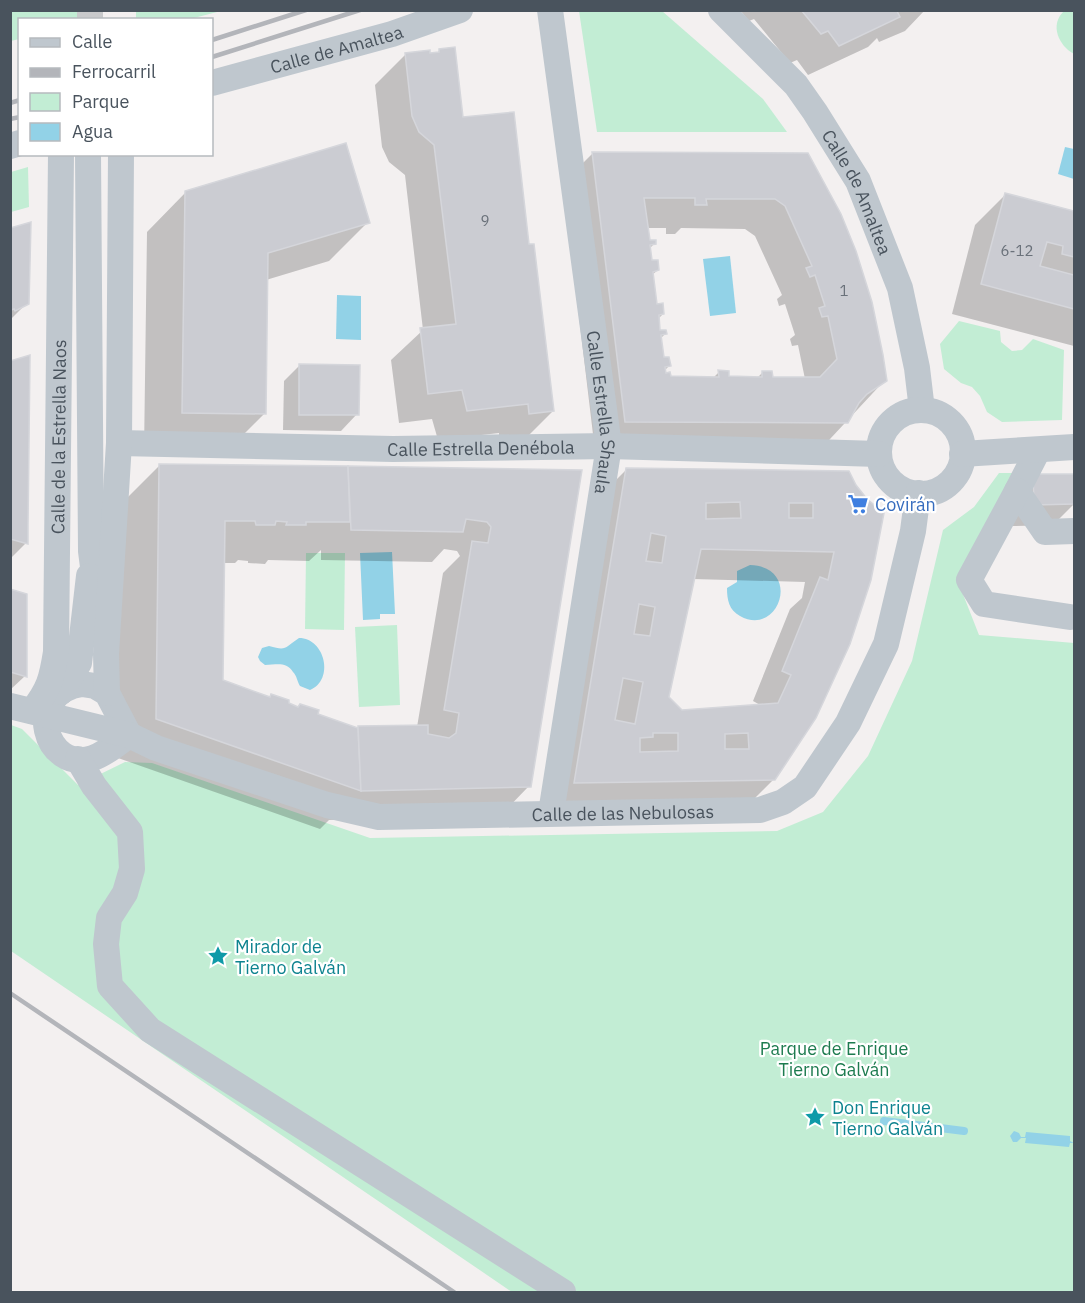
<svg xmlns="http://www.w3.org/2000/svg" width="1085" height="1303" viewBox="0 0 1085 1303" font-family="'IBM Plex Sans',sans-serif">
<rect width="100%" height="100%" fill="#f3f0f0"/>
<g fill="#c2edd4">
<polygon points="10,11 84,11 84,19 20,20 19,39 11,41"/>
<polygon points="136,11 136,10 221,11 190,19 136,19"/>
<polygon points="579,11 662,11 763,99 787,132 597,132"/>
<path d="M1064,11H1074V54C1059,46 1049,25 1064,11Z"/>
<polygon points="28,167 29,207 11,212 11,172"/>
<polygon points="959,321 1000,331 1001,342 1012,351 1022,350 1033,339 1064,350 1062,420 1002,422 987,412 980,396 972,387 961,383 944,369 940,344"/>
<polygon points="999,473 1015,473 957,579 979,635 1074,643 1074,1292 512,1292 11,951 11,725 22,729 78,785 125,762 152,763 370,838 777,831 823,812 868,756 912,661 943,530 974,507"/>
<polygon points="306,553 345,553 344,630 305,629"/>
<polygon points="397,625 400,705 359,707 355,627"/>
</g>
<g fill="#92d2e7">
<polygon points="1065,147 1074,149 1074,179 1058,174"/>
<polygon points="730,256 736,313 710,316 703,259"/>
<polygon points="337,295 361,296 361,340 336,339"/>
<polygon points="392,552 395,614 380,614 380,619 363,620 360,553"/>
<path d="M750,565C803,567 779,638 740,616C729,610 727,600 727,588L737,582V571Z"/>
<path d="M299,638C325,638 335,680 310,690L300,686C297,681 297,676 293,672C286,661 276,665 265,665L260,661L258,657L262,648L269,646C287,651 284,648 299,638Z"/>
<polygon points="1014,1131 1019,1133 1021,1137 1025,1137 1026,1132 1070,1136 1070,1141 1074,1143 1070,1143 1069,1147 1025,1143 1026,1138 1021,1138 1017,1142 1013,1142 1010,1136"/>
</g>
<g fill="#0003" fill-rule="evenodd">
<polygon points="740,10 925,10 905,31 879,42 877,38 868,47 808,75 797,60 790,63 754,19 749,21"/>
<polygon points="440,50 461,119 528,246 553,411 523,441 499,443 499,433 438,440 432,419 399,423 391,360 423,330 405,175 389,162 382,147 375,85 405,55 436,54"/>
<path d="M593,153L839,215L885,380L817,453L595,451L563,183ZM647,228H666V234H675L681,228L745,229L755,236L782,295L777,299L779,306L785,304L795,335L790,339L792,346L798,345L805,379L771,378L763,372L757,378H728L719,372L713,378L669,377L664,371L669,366L662,359L660,339L665,334L659,331L658,319L663,314L656,305L652,275L658,270L651,262L649,249L654,244L648,242Z"/>
<polygon points="186,192 368,222 329,261 266,280 265,413 225,453 144,452 147,232"/>
<polygon points="1005,195 1074,213 1074,346 952,314 975,225"/>
<polygon points="10,230 27,303 10,320"/>
<polygon points="10,363 26,543 10,559"/>
<polygon points="300,365 357,414 341,431 283,430 284,381"/>
<path d="M160,465L580,471L529,786L499,817L329,820L320,829L118,758L120,505ZM444,549L457,551L460,556L443,573L417,727L359,728L357,729L221,682L223,563H235L238,560L248,561V563L265,564L268,560L309,561L321,550V560L432,562Z"/>
<path d="M626,470L855,486L774,779L743,810L545,812L596,500ZM693,579L805,582L802,598L790,609L753,701L762,706L682,712L668,697Z"/>
<polygon points="1074,475 1074,504 1053,525 1013,526 1013,497 1034,476"/>
<polygon points="10,591 25,676 10,690"/>
</g>
<g fill="none" stroke-linecap="round" stroke-linejoin="round">
<polyline stroke="#92d2e7" stroke-width="8" points="884,1121 964,1131"/>
</g>
<g fill="#cbccd2" stroke="#d5d6db" stroke-width="1.5" fill-rule="evenodd">
<polygon points="801,10 899,10 897,11 900,17 839,46 828,31 821,34"/>
<polygon points="455,47 463,117 514,112 529,244 534,244 554,411 529,414 528,404 467,411 462,390 428,394 420,328 456,324 434,145 419,132 412,116 405,53 430,50 430,53 439,52 439,49"/>
<polygon points="346,143 370,223 268,253 266,414 182,413 185,191"/>
<path d="M592,152L808,153L841,214L856,251L872,302L883,355L887,381L867,394L859,403L848,423L625,422ZM644,198H695V205H707L706,199H775L785,206L812,266L806,268L810,277L815,275L825,306L819,308L822,317L828,316L837,359L820,377H773L772,371H762V377L729,376V371L718,370L719,377L671,376L670,372L666,373L665,367L671,366L669,357H664L661,335L667,334L666,330H660L659,315L664,314L663,303L657,304L653,272L659,270L658,260H652L650,245L656,244V240H650Z"/>
<polygon points="1005,193 1074,211 1074,257 1062,254 1063,246 1047,242 1040,266 1074,275 1074,309 981,284"/>
<polygon points="31,222 29,304 15,311 14,309 11,310 10,313 10,228"/>
<polygon points="30,355 28,526 28,544 10,539 10,361"/>
<polygon points="299,364 360,365 359,415 299,415"/>
<polygon points="159,464 348,466 350,522 306,522 306,525 286,525 287,522 276,521 275,525 256,525 255,521 225,521 223,680 270,697 271,694 289,700 289,703 298,707 300,704 319,710 318,714 358,728 361,791 156,719"/>
<polygon points="348,466 582,470 531,787 361,791 358,726 428,725 428,734 449,738 456,733 459,713 444,710 472,541 488,543 491,527 487,522 466,519 463,532 351,530"/>
<path d="M626,468L849,471L856,485L867,499L884,513L871,580L850,644L816,718L775,780L574,783ZM740,502L741,518L706,519V503ZM789,503H813V518H789ZM651,533L666,536L662,563L646,561ZM701,549L834,552L828,580L820,577L782,671L791,675L778,703L682,710L669,697ZM639,604L655,607L650,636L634,634ZM623,678L643,682L635,724L615,720ZM653,733H678V751L640,752V738L653,737ZM748,733L749,749H725V734Z"/>
<polygon points="1033,474 1074,474 1074,504 1034,505"/>
<polygon points="10,589 27,594 27,677 10,672"/>
</g>
<g fill="none" stroke-linecap="round" stroke-linejoin="round">
<polyline stroke="#c8c9cb" stroke-width="26" stroke-dasharray="26 13" stroke-linecap="butt" points="90,20 90,10"/>
<g stroke="#bfc7ce" stroke-width="26">
<path id="s1" d="M550,10L609,446L551,813"/>
<path id="s2" d="M721,10L796,85L815,112L858,181L900,288L917,368L922,410"/>
<path id="s3" d="M212,83L392,34L460,10"/>
<polyline points="10,146 20,143"/>
<polyline points="88,154 91,551 97,598"/>
<circle cx="921" cy="452" r="42"/>
<path id="s4" d="M119,443L393,449L609,446L879,454"/>
<polyline points="1038,450 1017,491 1045,532 1074,531"/>
<polyline points="962,454 1074,447"/>
<polyline points="1017,491 969,580 984,604 1070,617"/>
<path d="M82,684L95,686L107,693L129,735C118,743 107,753 93,758C45,774 22,693 82,684Z"/>
<polyline points="61,692 79,663 89,576"/>
<polyline points="107,693 106,654 119,443 121,154"/>
<path id="s5" d="M10,706L129,735L156,748L327,805L379,817L760,810L783,802L805,787L848,723L886,644L913,531L918,493"/>
<path id="s6" d="M32,711C49,690 52,678 56,652L61,154"/>
<polyline points="78,759 94,786 130,832 132,869 125,893 109,918 106,944 110,986 150,1030 563,1292"/>
</g>
<g stroke="#b3b5ba" stroke-width="4.5">
<polyline points="212,40 306,10"/>
<polyline points="212,57 360,10"/>
<polyline points="10,103 20,100"/>
<polyline points="10,119 20,117"/>
<polyline points="10,993 454,1292"/>
</g>
</g>
<defs>
<g id="supermarket-bare" transform="scale(1.62)"><path d="M-6-5.5h2.5l.6 2H6L4.5 2H-2.5L-4.4-4H-6ZM-1.5 3.2a1.3 1.3 0 1 0 .1 0ZM3 3.2a1.3 1.3 0 1 0 .1 0Z" fill="#3f7fe0" stroke="#fff" stroke-width="2.5" paint-order="stroke"/></g>
<g id="sight-bare" transform="scale(1.62)"><path d="M0-6L1.8-2.2L6-1.7L2.9 1.2L3.7 5.4L0 3.3L-3.7 5.4L-2.9 1.2L-6-1.7L-1.8-2.2Z" fill="#0f9aa8" stroke="#fff" stroke-width="2.5" paint-order="stroke"/></g>
</defs>
<g fill-rule="evenodd">
<use href="#supermarket-bare" x="858" y="504"/>
<use href="#sight-bare" x="218" y="956"/>
<use href="#sight-bare" x="815" y="1117"/>
</g>
<g text-anchor="middle" dominant-baseline="central" stroke-width="4.5" stroke-linejoin="round" paint-order="stroke">
<g font-size="15" fill="#6a717a">
<text x="485" y="220">9</text>
<text x="1017" y="250">6-12</text>
<text x="844" y="290">1</text>
</g>
<g font-size="18" fill="#49535d" stroke="#fff">
<text stroke="none"><textPath href="#s3" startOffset="129">Calle de Amaltea</textPath></text>
<text stroke="none"><textPath href="#s2" startOffset="230">Calle de Amaltea</textPath></text>
<text stroke="none"><textPath href="#s1" startOffset="406">Calle Estrella Shaula</textPath></text>
<text stroke="none"><textPath href="#s6" startOffset="280">Calle de la Estrella Naos</textPath></text>
<text stroke="none"><textPath href="#s4" startOffset="362">Calle Estrella Denébola</textPath></text>
<text stroke="none"><textPath href="#s5" startOffset="630">Calle de las Nebulosas</textPath></text>
</g>
<g font-size="18" fill="#366cbe" stroke="#fff" text-anchor="start">
<text x="875" y="504">Covirán</text>
</g>
<g font-size="18" fill="#0d838f" stroke="#fff" text-anchor="start">
<text x="235" y="946">Mirador de<tspan x="235" dy="21">Tierno Galván</tspan></text>
<text x="832" y="1107">Don Enrique<tspan x="832" dy="21">Tierno Galván</tspan></text>
</g>
<g font-size="18" fill="#1d7b4f" stroke="#fff">
<text x="834" y="1048">Parque de Enrique<tspan x="834" dy="21">Tierno Galván</tspan></text>
</g>
</g>
<rect width="1085" height="1303" fill="none" stroke="#49535d" stroke-width="24"/>
<rect x="18" y="18" width="195" height="138" fill="#ffffff" stroke="#b6babe" stroke-width="1.5"/>
<rect x="30" y="38" width="30" height="9" fill="#bfc7ce" stroke="#b6babe" stroke-width="1.5"/>
<text x="72" y="48" font-size="18" fill="#49535d">Calle</text>
<rect x="30" y="68" width="30" height="9" fill="#b3b5ba" stroke="#b6babe" stroke-width="1.5"/>
<text x="72" y="78" font-size="18" fill="#49535d">Ferrocarril</text>
<rect x="30" y="93" width="30" height="18" fill="#c2edd4" stroke="#b6babe" stroke-width="1.5"/>
<text x="72" y="108" font-size="18" fill="#49535d">Parque</text>
<rect x="30" y="123" width="30" height="18" fill="#92d2e7" stroke="#b6babe" stroke-width="1.5"/>
<text x="72" y="138" font-size="18" fill="#49535d">Agua</text>
</svg>
